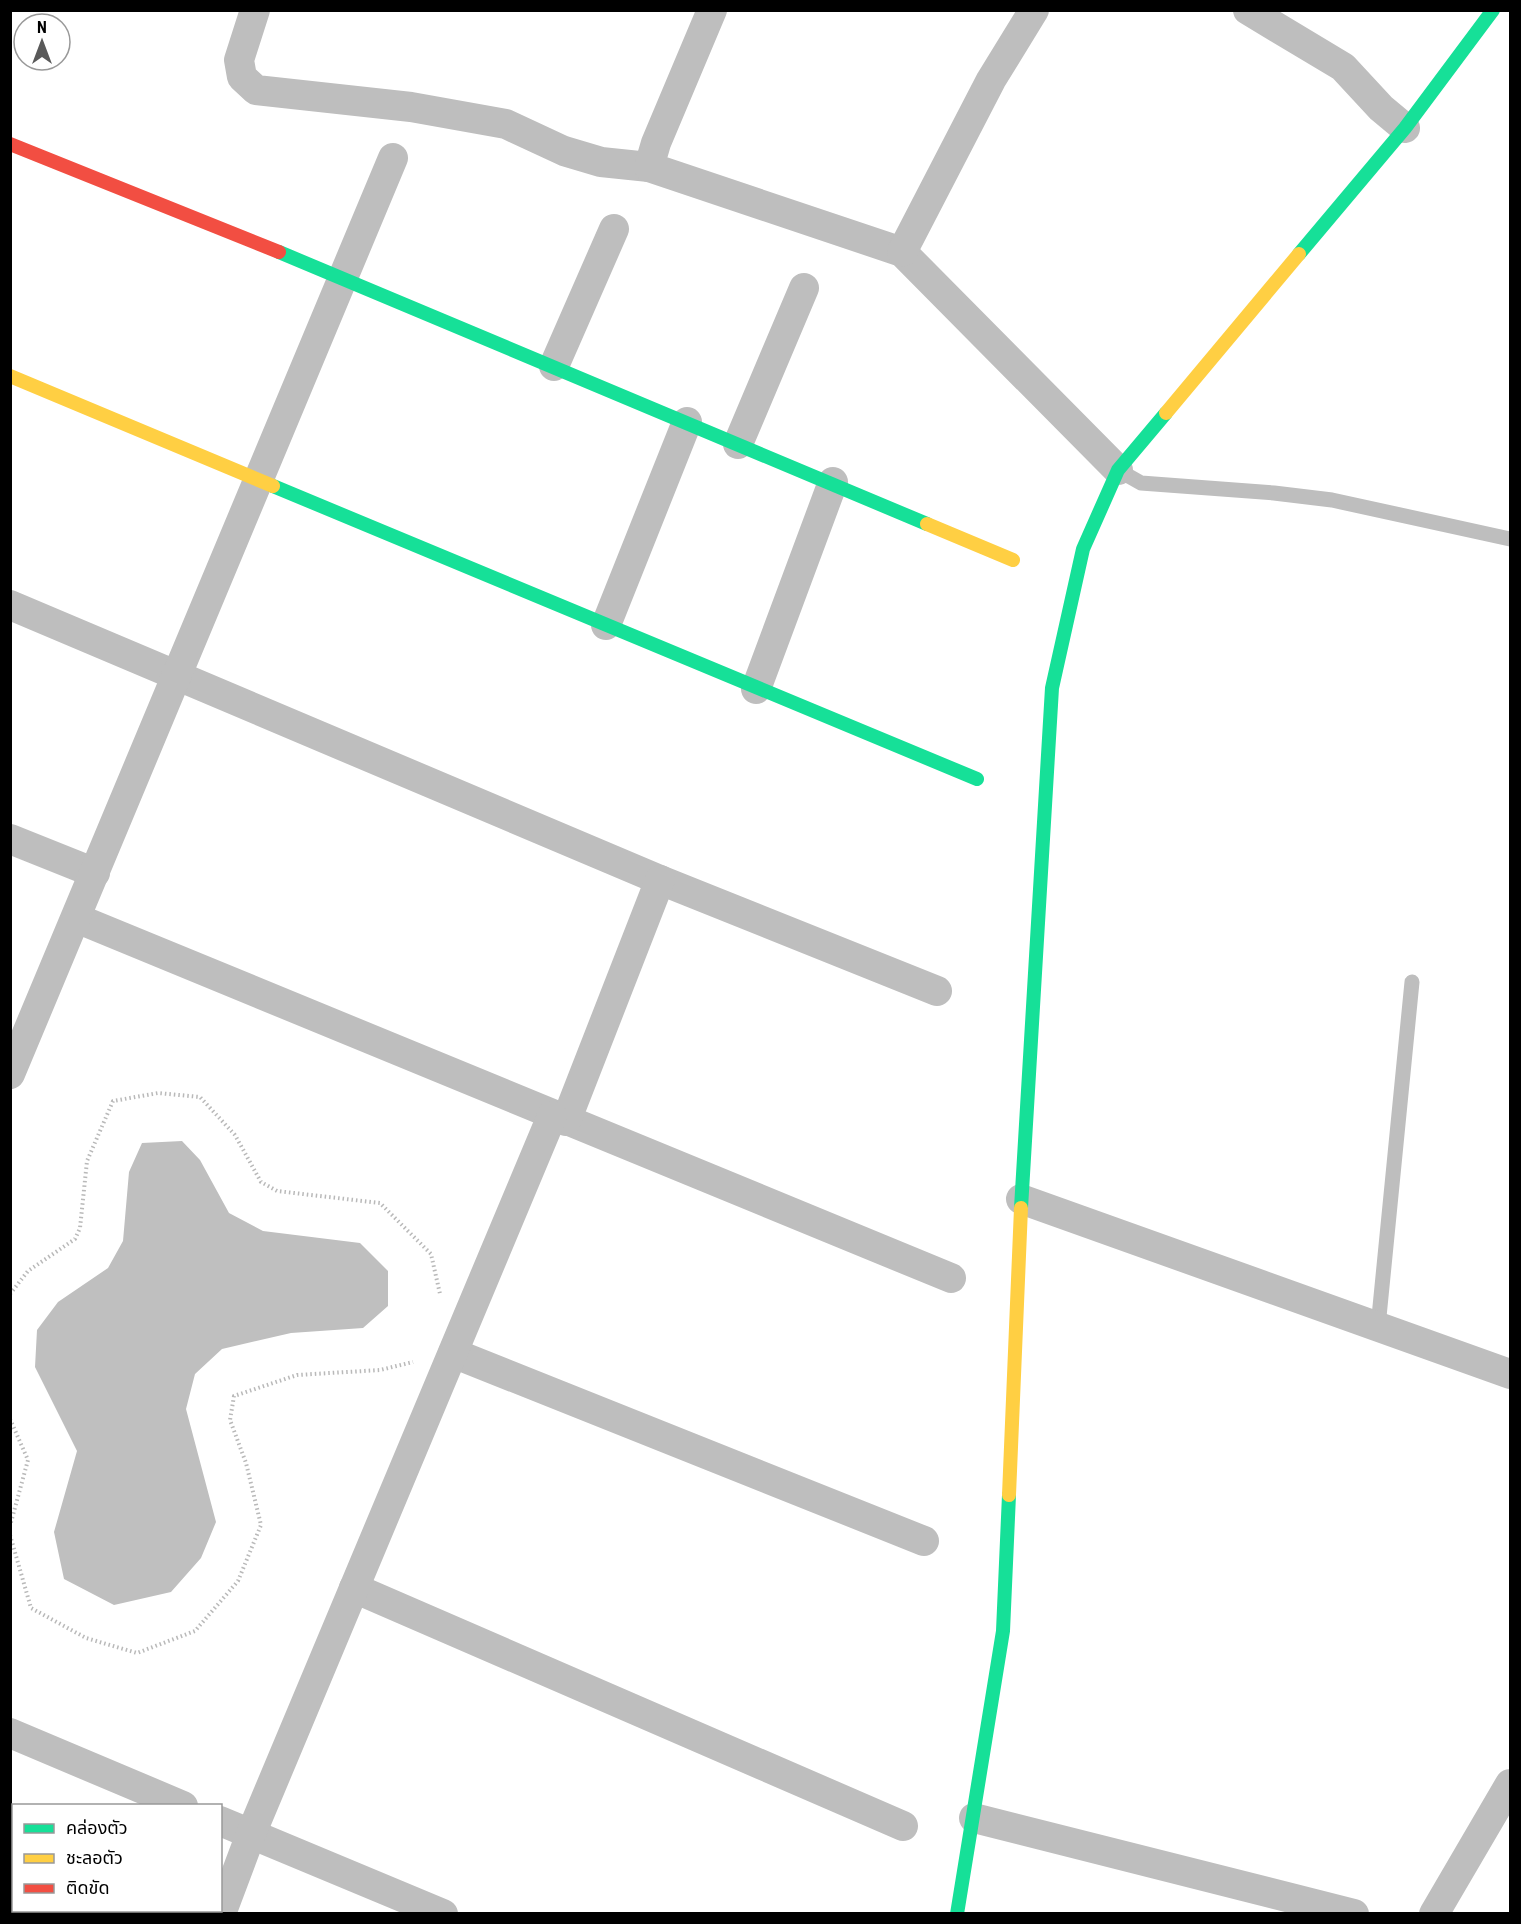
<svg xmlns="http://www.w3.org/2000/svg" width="1521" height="1924" viewBox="0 0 1521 1924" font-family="'Roboto Condensed','Noto Sans Thai',sans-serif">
<rect width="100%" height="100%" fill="#fff"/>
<polygon fill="#bfbfbf" points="182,1141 200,1160 229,1213 263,1231 360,1243 388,1271 388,1306 363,1328 291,1333 222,1349 195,1374 186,1409 216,1522 201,1558 171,1592 114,1605 64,1579 54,1532 77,1451 35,1367 37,1330 58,1302 108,1268 123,1241 129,1172 142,1143"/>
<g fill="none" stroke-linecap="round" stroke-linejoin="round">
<g stroke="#b9b9b9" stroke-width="4" stroke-dasharray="1.5 3" stroke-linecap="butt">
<polyline points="10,1294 28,1271 75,1239 80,1228 87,1161 113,1101 158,1093 200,1097 235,1135 261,1182 277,1191 380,1203 431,1254 440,1294"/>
<polyline points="10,1419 28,1460 10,1526"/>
<polyline points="10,1535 31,1608 86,1638 137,1653 195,1631 238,1581 261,1525 246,1463 230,1420 234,1396 297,1375 380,1370 413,1362"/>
</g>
<g stroke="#bebebe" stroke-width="15">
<polyline points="1118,470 1141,483 1274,493 1332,500 1510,539"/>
<polyline points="1378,1327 1412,982"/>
</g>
<g stroke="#bebebe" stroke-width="30">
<polyline points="255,10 239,60 242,77 256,90 411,107 506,124 564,151 601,162 649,167"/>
<polyline points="712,10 656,143 649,167 902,252 1118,470"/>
<polyline points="1248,10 1343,67 1381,108 1405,128"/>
<polyline points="902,252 991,80 1034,10"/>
<polyline points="554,366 614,229"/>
<polyline points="738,444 804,288"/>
<polyline points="10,605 660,880 937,991"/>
<polyline points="606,625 687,422"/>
<polyline points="756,689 833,482"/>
<polyline points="10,839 95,873"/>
<polyline points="76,918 951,1278"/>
<polyline points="10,1074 393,158"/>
<polyline points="566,1121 660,880"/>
<polyline points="1021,1199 1510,1374"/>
<polyline points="453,1353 924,1541"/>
<polyline points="354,1588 903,1826"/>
<polyline points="10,1733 183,1806"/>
<polyline points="974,1818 1354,1914"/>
<polyline points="220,1821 443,1914"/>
<polyline points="221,1914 251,1834 552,1116"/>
<polyline points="1434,1914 1510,1784"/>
</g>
<g stroke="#16e098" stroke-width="14">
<polyline points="279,252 927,524"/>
<polyline points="1299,254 1405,128 1493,10"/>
<polyline points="273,486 977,779"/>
<polyline points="1021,1208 1052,688 1083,549 1118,470 1166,413"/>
<polyline points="957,1914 1003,1631 1009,1495"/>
</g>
<g stroke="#ffcf43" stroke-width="14">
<polyline points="10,376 273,486"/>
<polyline points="1166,413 1299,254"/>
<polyline points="927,524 1013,560"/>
<polyline points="1009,1495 1021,1208"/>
</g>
<polyline stroke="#f24e42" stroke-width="14" points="10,144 279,252"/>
</g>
<rect width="1521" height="1924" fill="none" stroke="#000000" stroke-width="24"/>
<rect x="12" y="1804" width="210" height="108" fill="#ffffff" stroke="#999999" stroke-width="1.5"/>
<rect x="24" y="1824" width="30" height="9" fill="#16e098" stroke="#999999" stroke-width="1.5"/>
<text x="66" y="1834" font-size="18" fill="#000000">คล่องตัว</text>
<rect x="24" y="1854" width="30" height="9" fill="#ffcf43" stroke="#999999" stroke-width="1.5"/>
<text x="66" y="1864" font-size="18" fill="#000000">ชะลอตัว</text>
<rect x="24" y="1884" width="30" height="9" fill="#f24e42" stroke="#999999" stroke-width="1.5"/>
<text x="66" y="1894" font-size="18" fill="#000000">ติดขัด</text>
<g transform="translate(42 42)"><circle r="28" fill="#ffffff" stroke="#999999" stroke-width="1.5"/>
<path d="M0-4.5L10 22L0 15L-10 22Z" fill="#595959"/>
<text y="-9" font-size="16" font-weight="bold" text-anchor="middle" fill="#000000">N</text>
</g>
</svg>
